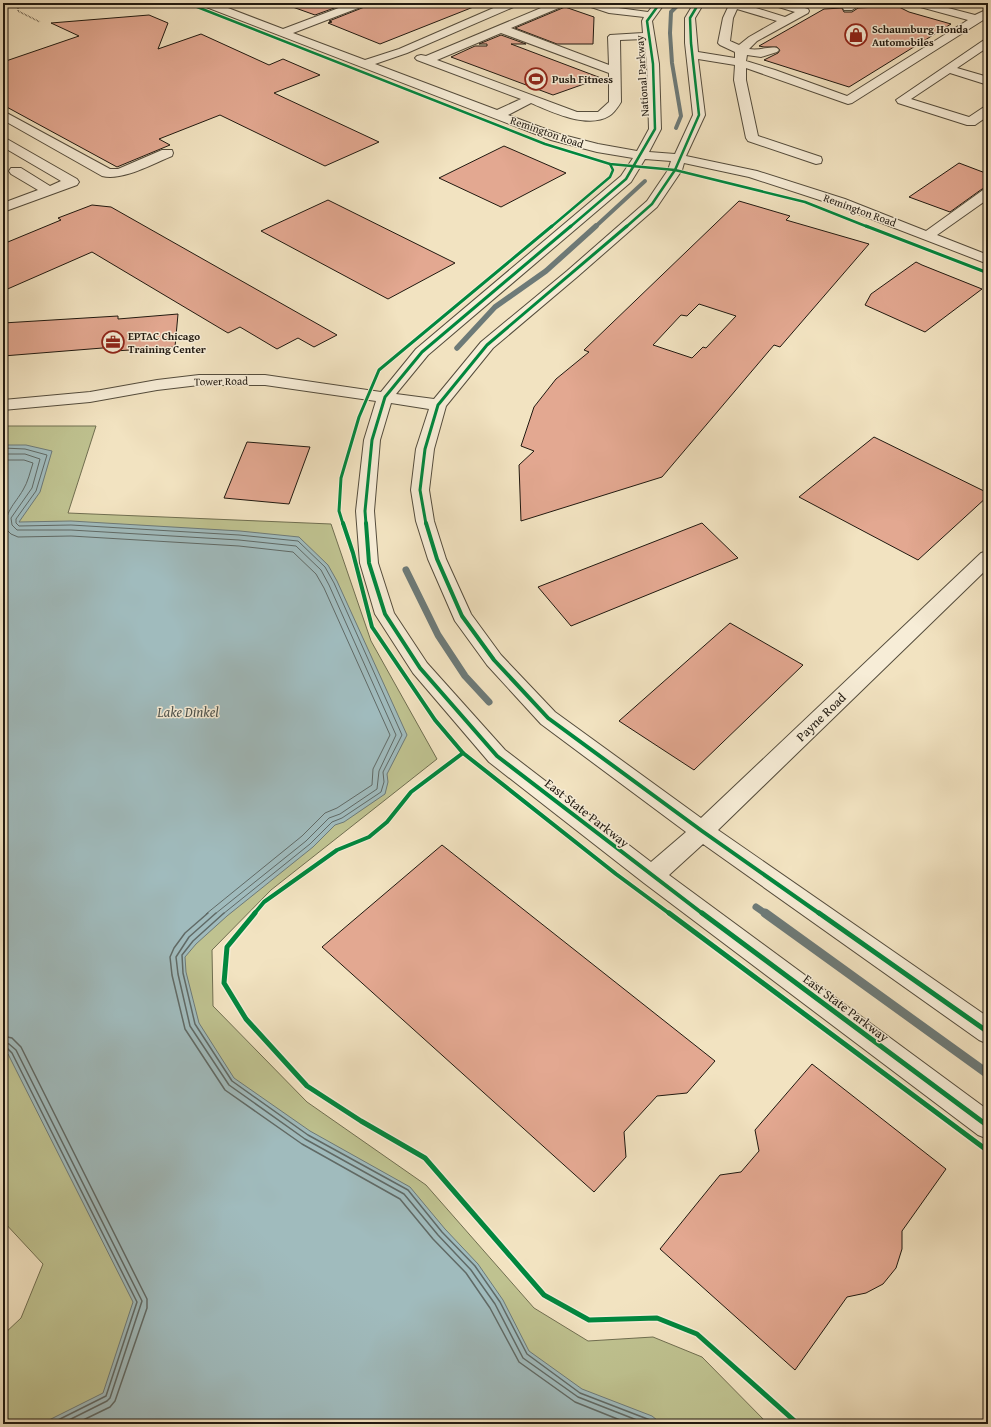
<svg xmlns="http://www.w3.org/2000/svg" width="991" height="1427" viewBox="0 0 991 1427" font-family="'Gentium Book Plus',serif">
<rect width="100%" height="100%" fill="#f2e3c1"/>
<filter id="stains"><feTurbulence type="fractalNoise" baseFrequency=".005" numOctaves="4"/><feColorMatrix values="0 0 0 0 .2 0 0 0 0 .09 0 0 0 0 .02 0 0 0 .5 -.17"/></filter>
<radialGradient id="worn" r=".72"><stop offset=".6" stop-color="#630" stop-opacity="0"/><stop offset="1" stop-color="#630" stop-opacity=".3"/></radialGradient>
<polygon fill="#bfc290" stroke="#706e50" points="3,426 96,426 68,513 331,524 371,641 437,759 271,890 212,950 213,1006 307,1102 426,1185 534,1308 588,1341 653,1337 702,1357 768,1424 3,1424 3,1335 21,1318 43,1264 3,1221"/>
<polygon fill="#a0bbbd" stroke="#6d7a78" points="3,445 26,445 52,451 40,492 19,522 71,521 240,531 299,537 328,565 337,581 407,735 387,774 388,782 385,794 344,822 335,825 313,847 227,916 196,944 185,957 186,972 199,1023 234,1078 310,1131 410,1187 445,1229 478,1264 503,1300 529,1351 582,1389 652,1416 662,1424 41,1424 103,1393 133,1302 8,1054 3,1050"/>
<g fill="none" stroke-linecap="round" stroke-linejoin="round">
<g stroke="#606a66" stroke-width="1">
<polyline points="3,448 25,449 47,455 36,491 16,519 16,523 19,526 71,525 239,535 298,541 325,567 334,583 402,735 383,772 384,782 381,792 342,818 332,822 310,844 223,914"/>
<polyline points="3,454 25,454 40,459 32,488 11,518 12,525 17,530 71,530 239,540 296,546 321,570 329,585 396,735 379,771 377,789 340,814 329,818 306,841 215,914"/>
<path d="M3,460H24L33,463C30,472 28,482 23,490C15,504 3,513 7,530L11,534L18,537L71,536L239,546L293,552L316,574L324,588L390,735L373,769L372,785L337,808L325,813L302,836L206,914"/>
</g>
<g stroke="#606a66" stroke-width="1.5">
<polyline points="208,913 185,933 174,948 170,957 172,975 185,1029 225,1090 302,1144 400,1199 433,1239 466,1273 490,1308 519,1362 575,1402 630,1424"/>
<polyline points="216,913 189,937 176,957 178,974 190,1026 229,1085 305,1139 404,1194 438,1235 471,1270 495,1304 523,1358 578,1397 647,1424"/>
<polyline points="224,913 193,941 182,955 183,973 195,1024 232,1081 308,1135 408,1190 442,1232 475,1266 500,1302 527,1354 580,1393 650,1420 655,1424"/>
<polyline points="3,1036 12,1038 21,1047 147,1299 147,1308 115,1401 110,1407 75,1424"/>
<polyline points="3,1042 9,1044 16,1050 142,1301 110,1398 107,1401 61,1424"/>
<polyline points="3,1047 7,1048 12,1053 137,1302 106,1396 50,1424"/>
</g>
<g stroke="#6d7a78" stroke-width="4">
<polyline points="676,128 681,116 672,63 670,33 671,12 680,3"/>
<polyline points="595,227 645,181"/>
</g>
<polyline stroke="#6d7a78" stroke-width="5.5" points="457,348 495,307 546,271 596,226"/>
<g stroke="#6d7a78" stroke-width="7">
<polyline points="406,570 438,635 465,676 489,702"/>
<polyline points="756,907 766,914"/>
</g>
<polyline stroke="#6d7a78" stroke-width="9" points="765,913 988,1074"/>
</g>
<g fill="#e3a891" stroke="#201910" fill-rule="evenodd">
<polygon points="288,3 348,3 315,15 287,5"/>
<polygon points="368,3 481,3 481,4 380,44 328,23 332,22 329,21 367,6"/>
<polygon points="897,6 909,12 951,24 849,87 764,60 778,53 780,50 777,47 764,47 759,46 824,9 842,8 844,12 852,12 858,8"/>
<polygon points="565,7 594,17 593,44 557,44 515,28"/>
<polygon points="149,15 168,23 158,49 201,34 269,65 283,59 320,75 274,93 379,142 325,166 220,115 159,139 170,145 117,167 3,105 3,62 79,36 51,23"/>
<polygon points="501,35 526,44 511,44 601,78 553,95 451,57 475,46 487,46 487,44 479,44"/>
<polygon points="504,146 566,173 501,207 439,178"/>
<polygon points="959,163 988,174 988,188 982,189 950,212 909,197"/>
<polygon points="328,200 455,263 388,299 261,231"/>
<path d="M739,201L790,216L786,220L869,244L780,347L774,345L662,477L521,521L519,465L534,451L521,446L534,407L556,379L589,352L584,350ZM699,304L736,316L706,348L703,347L692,358L653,345L681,315L687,316Z"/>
<polygon points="92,205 111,207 337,335 314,347 298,338 277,349 240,327 228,333 92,252 3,291 3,244 61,220 58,218"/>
<polygon points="916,262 922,265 982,289 925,332 865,305 871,294"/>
<polygon points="178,314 175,347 115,351 115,347 3,356 3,323 118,316 118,319"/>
<polygon points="874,437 988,493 988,496 918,560 799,497"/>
<polygon points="247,442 310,447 289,504 224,498"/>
<polygon points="702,523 738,558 571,626 538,587"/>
<polygon points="730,623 803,665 694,770 619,721"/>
<polygon points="442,845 715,1061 687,1093 657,1096 624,1132 626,1157 594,1192 322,947"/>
<polygon points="812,1064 946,1169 902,1231 902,1249 896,1268 883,1284 866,1293 847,1297 795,1370 660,1249 720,1175 741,1172 759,1151 755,1130"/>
</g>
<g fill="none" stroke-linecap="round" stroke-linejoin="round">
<g stroke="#544c3c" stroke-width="2">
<g id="minor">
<path d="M200,3H215L283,29L352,3H367L366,5L293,33L365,60L399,49L505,3H519L518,5L407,53L375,64L497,110L521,99L417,60L415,58L417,56L421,55L426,56L553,3H561L562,5L561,7L511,28L609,65L608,37L610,35L643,33L642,21L644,17L609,13L585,5L584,3H599L611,7L648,12L655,3H665L652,21L659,64L661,129L649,152L675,154L693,115L685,43V18L694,3H704L695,18L698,52L735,58V52L720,45L718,43L723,18L730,3H740L785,17L795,12L772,5L771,3H788L808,9L809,11L808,13L757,41L749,49C760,51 769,46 777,48L779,50L777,52L761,57L747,55L746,61L775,70L847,96L968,20L913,5L912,3H929L975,15L988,9V17L852,103L848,104L746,68V80L758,136L821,157L822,160L821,163L816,164L748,141L746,138L734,80L735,65L698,59L705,115L686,156L757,171L845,199L926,231L983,190L988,189V199L937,235L988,255V264L835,205L749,177L684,163L682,170L657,207L577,277L493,348L446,406L434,449L429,490L434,521L446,559L471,614L501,655L555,712L701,818L981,553L988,551V568L718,830L988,1017V1044L979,1040L703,844L669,875L988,1110V1139L978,1135L644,883L489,762L413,673L375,614L360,563L356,511L364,440L376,401L265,385H199L157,390L90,402L3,410V400L90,392L157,380L199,375H265L381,392L416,349L621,176L633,158L597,152L551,140L201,5ZM737,9L777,21L749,37L739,45L730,41L733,18ZM501,33L609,73V102L598,112H577L437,60ZM644,39L647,64L649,129L637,151L598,144L559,134L508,115L531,103C551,112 588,129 609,116C614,113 618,107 621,102L620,40ZM645,159L671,161L668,170L647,201L567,271L481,342L434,399L396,394L428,355L631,182ZM391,403L429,409L416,449L411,490L416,521L428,559L455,621L487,665L541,724L686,832L651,862L505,750L427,663L394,613L378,563L374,511L380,440Z"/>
<polygon points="849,3 862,3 852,10 844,10 843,8"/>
<polygon points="988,39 988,47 957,68 988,77 988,85 950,73 911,99 969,117 984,107 988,106 988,116 975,125 967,125 898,103 896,100 984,40"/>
<path d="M3,111L110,169H118L162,150H172L173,153L172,156C152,164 123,181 102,176L3,120Z"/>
<polygon points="3,138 7,139 77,179 79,182 77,185 3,212 3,203 38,190 11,174 9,171 11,168 21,168 50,186 61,181 3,147"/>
</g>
</g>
<g stroke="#201910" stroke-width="1.5" stroke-dasharray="0.5 1" stroke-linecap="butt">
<polyline points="10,3 18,7 18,11 40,22"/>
<polyline points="3,5 8,3"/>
</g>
<use href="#minor" fill="#f7edd7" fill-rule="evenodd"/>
<g stroke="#f7edd7" stroke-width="4">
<g id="cycleway-far3">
<polyline points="187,3 545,144 610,164 675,170 805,202 868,227"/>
<polyline points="551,227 610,177 613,170 610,164"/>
<polyline points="570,227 626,179 655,129 653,64 647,21 660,3"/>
<polyline points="626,227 652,204 675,170 699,115 691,43 690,18 699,3"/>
</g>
</g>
<g stroke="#f7edd7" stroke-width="5">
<g id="cycleway-far2">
<polyline points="866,226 988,273"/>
<polyline points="343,524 339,511 341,478 359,417 379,370 552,226"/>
<polyline points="366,524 365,511 372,440 385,397 422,352 571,226"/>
<polyline points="426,524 420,490 425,449 438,405 487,345 627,226"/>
</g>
</g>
<g stroke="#f7edd7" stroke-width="6">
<g id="cycleway-far1">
<polyline points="366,523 369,563 385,614 420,668 497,756 703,914"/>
<polyline points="426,523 437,559 462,616 494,660 548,718 702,831 820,914"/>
<polyline points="463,753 616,874 670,914"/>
<polyline points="254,914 264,902 337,850 369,837 387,822 411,792 463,753 435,720 372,627 353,553 343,523"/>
</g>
</g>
<g stroke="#f7edd7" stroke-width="8">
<g id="cycleway">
<polyline points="255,913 227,947 224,983 246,1019 307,1086 361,1121 425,1158 544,1295 589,1320 657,1318 697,1334 798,1424"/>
<polyline points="669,913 988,1151"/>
<polyline points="702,913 988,1126"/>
<polyline points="819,913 988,1032"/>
</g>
</g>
<use href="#cycleway-far3" stroke="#00873e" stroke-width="2.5"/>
<use href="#cycleway-far2" stroke="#00873e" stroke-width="3"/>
<use href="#cycleway-far1" stroke="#00873e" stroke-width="4"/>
<use href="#cycleway" stroke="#00873e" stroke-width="5"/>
</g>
<defs>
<g id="shop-ring" transform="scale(1.15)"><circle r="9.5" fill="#f7edd7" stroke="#8f2418" stroke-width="1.5"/><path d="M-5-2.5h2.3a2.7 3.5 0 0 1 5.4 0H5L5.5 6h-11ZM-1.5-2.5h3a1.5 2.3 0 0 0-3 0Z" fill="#8f2418"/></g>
<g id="stadium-ring" transform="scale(1.15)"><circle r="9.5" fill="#f7edd7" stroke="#8f2418" stroke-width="1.5"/><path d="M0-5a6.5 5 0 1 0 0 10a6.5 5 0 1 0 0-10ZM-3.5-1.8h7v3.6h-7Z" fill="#8f2418"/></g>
<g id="office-ring" transform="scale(1.15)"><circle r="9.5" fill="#f7edd7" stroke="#8f2418" stroke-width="1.5"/><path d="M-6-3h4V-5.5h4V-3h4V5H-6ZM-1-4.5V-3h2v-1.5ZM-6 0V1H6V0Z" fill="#8f2418"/></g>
</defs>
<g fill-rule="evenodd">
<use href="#shop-ring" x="856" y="35"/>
<use href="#stadium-ring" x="536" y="79"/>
<use href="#office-ring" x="113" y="342"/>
</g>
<g text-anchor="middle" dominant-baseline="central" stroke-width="3" stroke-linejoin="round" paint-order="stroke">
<g font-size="11" font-weight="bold" fill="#201910" stroke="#f7edd7" text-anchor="start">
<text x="872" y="29">Schaumburg Honda<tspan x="872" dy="13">Automobiles</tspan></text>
<text x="552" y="79">Push Fitness</text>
<text x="128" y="336">EPTAC Chicago<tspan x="128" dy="13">Training Center</tspan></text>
</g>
<g font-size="11" fill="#201910" stroke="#f7edd7">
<text transform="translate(642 76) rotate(-94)">National Parkway</text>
<text transform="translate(547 132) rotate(19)">Remington Road</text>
<text transform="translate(860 210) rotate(20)">Remington Road</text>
<text transform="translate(221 381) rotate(-1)">Tower Road</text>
</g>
<g font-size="13" fill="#201910" stroke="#f7edd7">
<text transform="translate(821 717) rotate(-44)">Payne Road</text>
<text transform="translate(587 813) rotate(38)">East State Parkway</text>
<text transform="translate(846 1008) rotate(37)">East State Parkway</text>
</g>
<g font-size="14" font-style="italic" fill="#4d524d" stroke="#f7edd7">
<text x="188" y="712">Lake Dinkel</text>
</g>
</g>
<rect width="991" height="1427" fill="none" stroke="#f2e3c1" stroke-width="16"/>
<rect x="4" y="4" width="983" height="1419" fill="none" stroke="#201910" stroke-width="2"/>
<rect x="8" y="8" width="975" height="1411" fill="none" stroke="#201910"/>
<rect width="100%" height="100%" filter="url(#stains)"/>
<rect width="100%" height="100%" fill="url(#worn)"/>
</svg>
